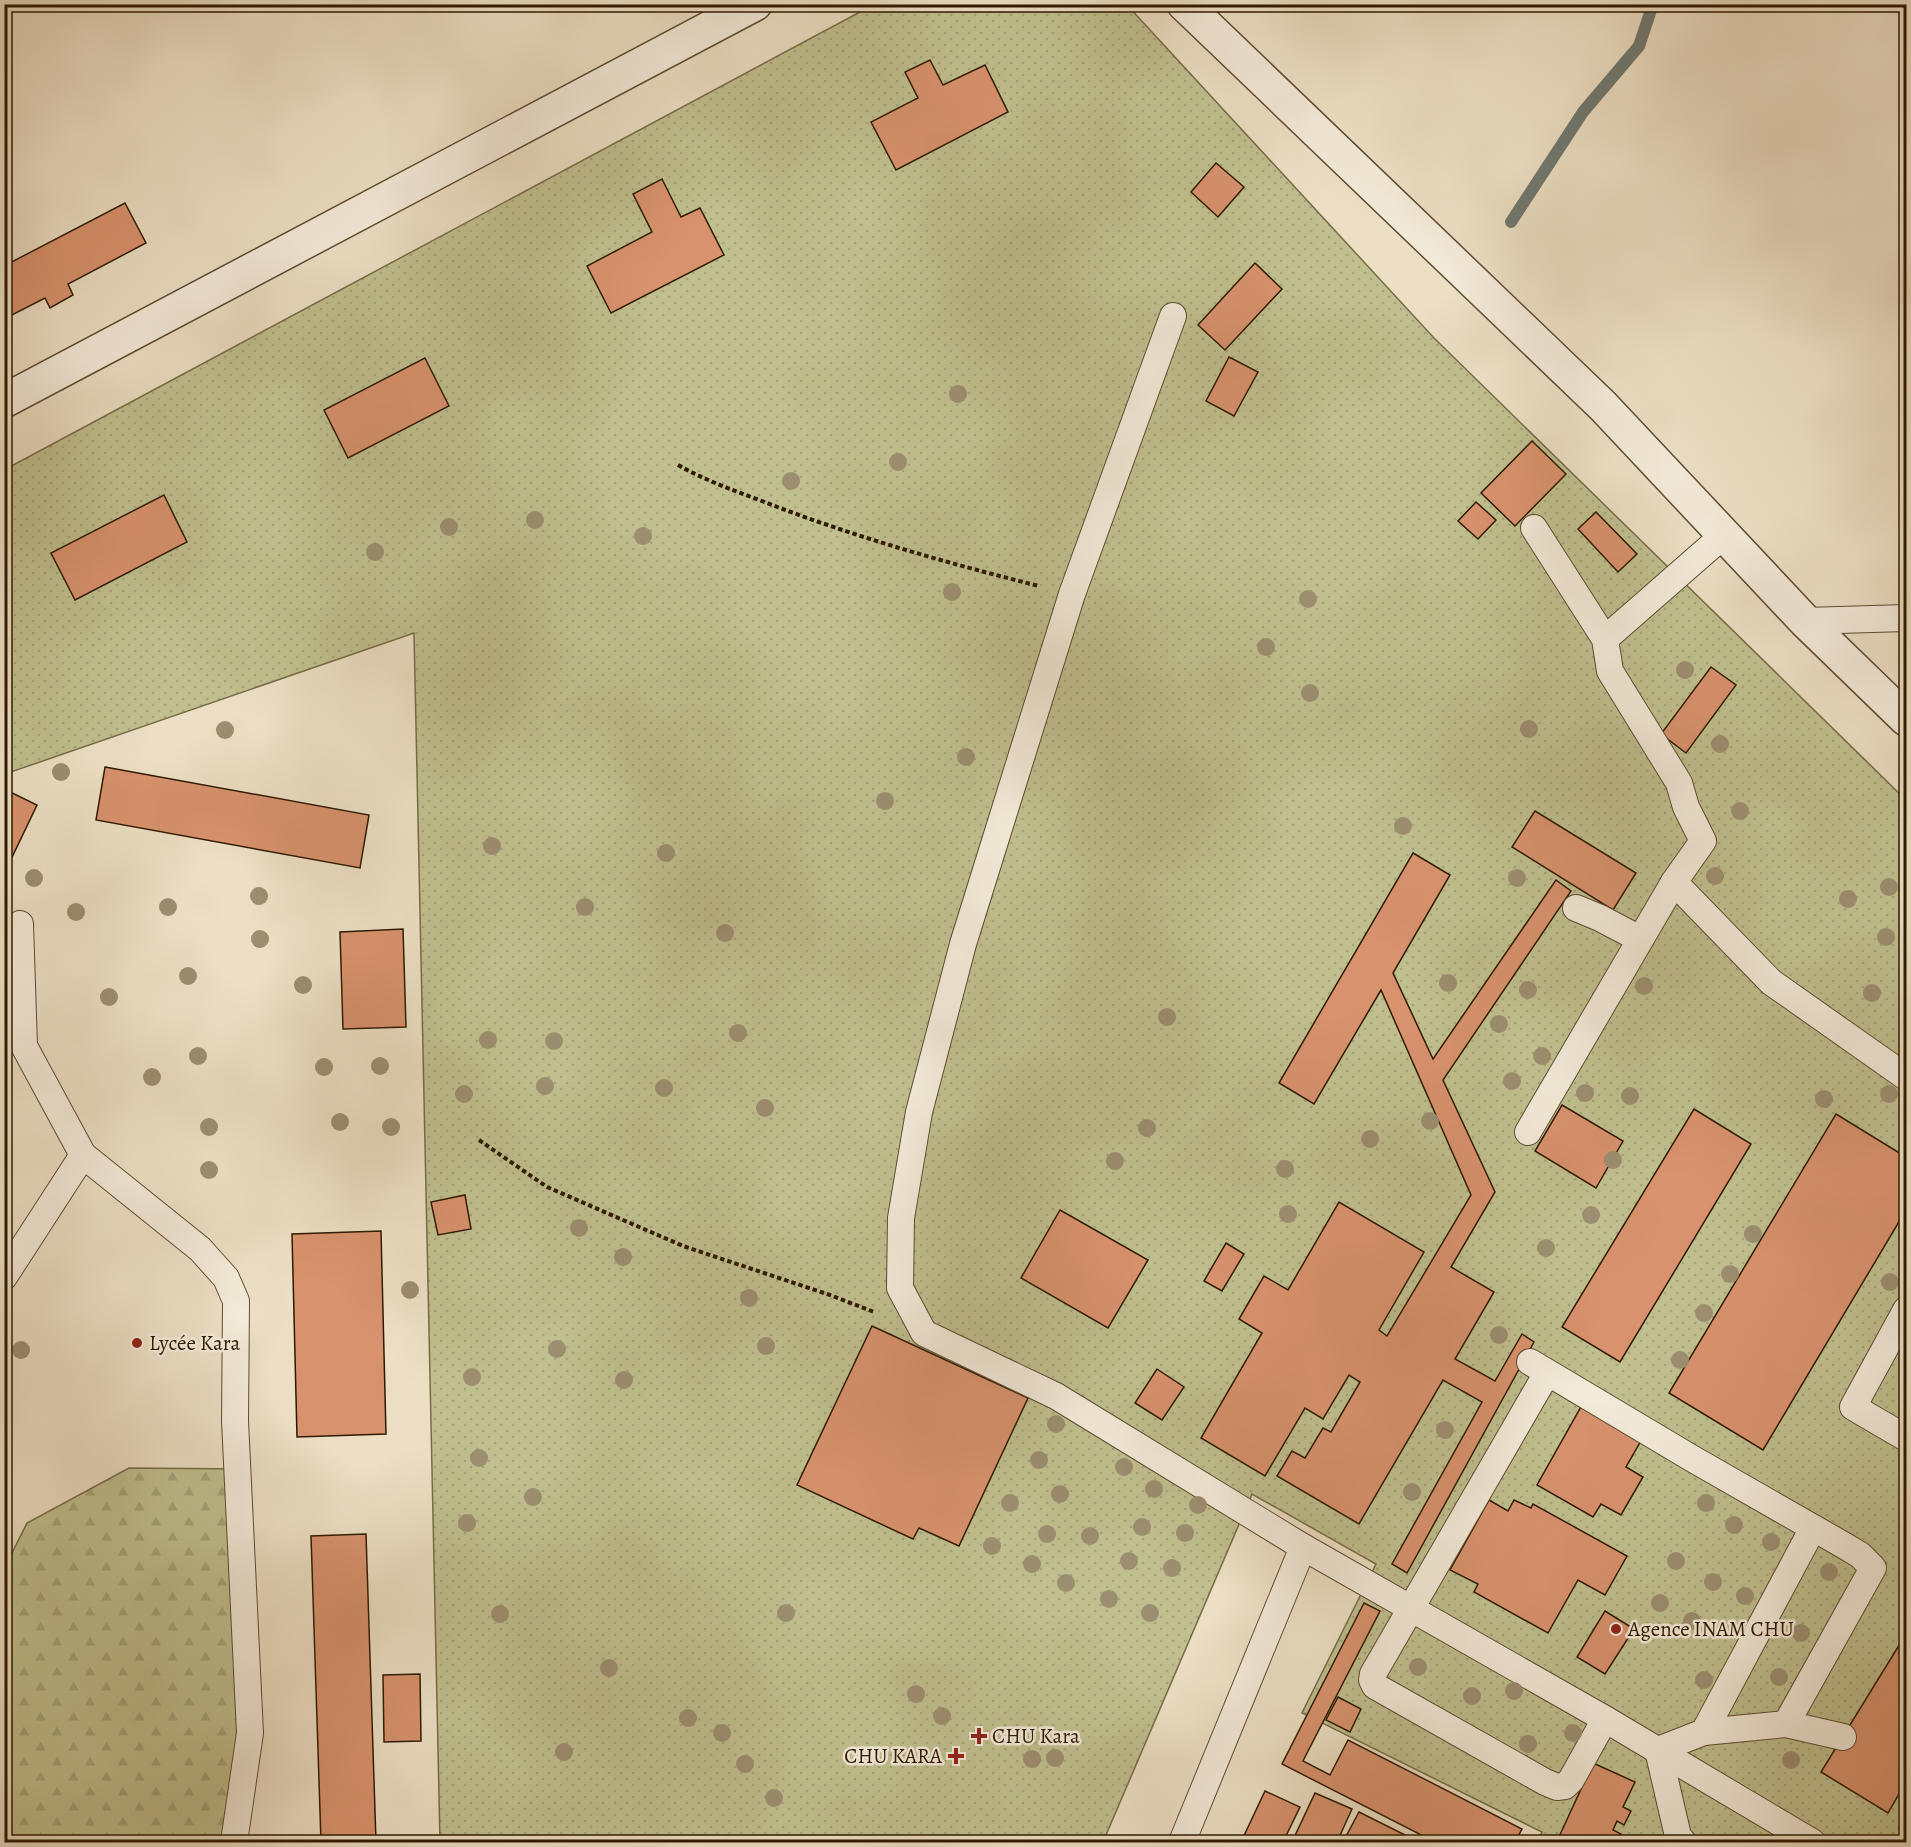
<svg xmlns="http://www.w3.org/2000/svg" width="1911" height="1847" viewBox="0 0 1911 1847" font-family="Alegreya,serif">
<defs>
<pattern id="grass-dots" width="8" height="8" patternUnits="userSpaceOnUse" patternTransform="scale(1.5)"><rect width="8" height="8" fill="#c0bf8f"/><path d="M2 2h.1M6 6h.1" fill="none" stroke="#a5a47a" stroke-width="1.8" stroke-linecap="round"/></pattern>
<pattern id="forest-firs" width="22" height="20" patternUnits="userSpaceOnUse" patternTransform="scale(1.5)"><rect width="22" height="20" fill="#c0bf8f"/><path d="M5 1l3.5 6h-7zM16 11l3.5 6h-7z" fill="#a5a47a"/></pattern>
</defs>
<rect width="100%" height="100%" fill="#ecdfc4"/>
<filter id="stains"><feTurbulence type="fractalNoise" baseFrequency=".00333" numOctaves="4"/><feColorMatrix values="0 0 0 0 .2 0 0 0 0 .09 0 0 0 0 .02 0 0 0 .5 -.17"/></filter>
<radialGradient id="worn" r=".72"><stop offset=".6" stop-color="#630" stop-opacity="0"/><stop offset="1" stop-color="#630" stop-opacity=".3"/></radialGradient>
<polygon fill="url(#grass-dots)" stroke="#776c48" stroke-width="1.5" points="873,5 1127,5 1434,338 1906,800 1906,1842 1537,1842 1542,1832 1302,1713 1376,1564 1252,1494 1103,1842 440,1842 414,633 5,774 4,470"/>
<polygon fill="url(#forest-firs)" stroke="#776c48" stroke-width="1.5" points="129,1468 244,1469 247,1842 5,1842 4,1569 27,1523"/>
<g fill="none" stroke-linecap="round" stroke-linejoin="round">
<polyline stroke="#717a71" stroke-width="12" points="1511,222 1583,112 1639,46 1653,4"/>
</g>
<g fill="#d8926d" stroke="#2e1a00" stroke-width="1.5">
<polygon points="930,60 943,85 985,65 1008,112 896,170 871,122 918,98 905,72"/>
<polygon points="1216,163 1244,187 1218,217 1191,192"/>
<polygon points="662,179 681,217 700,208 724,255 611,313 587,266 652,232 633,194"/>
<polygon points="125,203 146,243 68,284 73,295 50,308 45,298 4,319 4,266"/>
<polygon points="1255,263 1282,289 1225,350 1198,325"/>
<polygon points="1229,357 1258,372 1234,416 1206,401"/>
<polygon points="425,358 449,406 348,458 324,410"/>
<polygon points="1532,441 1566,474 1515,526 1481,493"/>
<polygon points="164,495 187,542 75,600 51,553"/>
<polygon points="1476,502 1496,520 1478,539 1458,521"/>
<polygon points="1596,512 1637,554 1618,572 1578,529"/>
<polygon points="1711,667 1736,685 1686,753 1661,734"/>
<polygon points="105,767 369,815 360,868 96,820"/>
<polygon points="4,789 37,805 4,874"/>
<polygon points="1535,811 1636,873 1613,910 1512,847"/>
<polygon points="1413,853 1450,875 1393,973 1433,1059 1556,880 1571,891 1443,1080 1495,1192 1451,1267 1494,1292 1455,1359 1495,1381 1522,1334 1534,1342 1407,1573 1392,1564 1482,1402 1443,1380 1359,1524 1277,1476 1292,1451 1305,1458 1323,1428 1331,1432 1360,1382 1349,1375 1323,1419 1305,1408 1265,1476 1201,1438 1262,1333 1239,1319 1264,1276 1288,1290 1339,1202 1424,1252 1379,1330 1387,1336 1471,1195 1381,990 1314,1104 1279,1083"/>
<polygon points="403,929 406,1027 343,1029 340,932"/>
<polygon points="1562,1105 1623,1141 1596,1188 1535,1151"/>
<polygon points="1694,1109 1751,1144 1620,1362 1562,1327"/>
<polygon points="1836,1114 1906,1157 1906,1210 1763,1450 1669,1393"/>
<polygon points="465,1195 471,1229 438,1235 431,1202"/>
<polygon points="1060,1210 1148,1260 1108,1328 1021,1278"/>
<polygon points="381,1231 386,1434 297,1437 292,1234"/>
<polygon points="1226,1243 1244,1254 1222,1291 1204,1281"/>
<polygon points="872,1326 1028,1398 959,1546 919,1528 913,1539 797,1485"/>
<polygon points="1157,1369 1184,1387 1162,1420 1135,1403"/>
<polygon points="1582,1405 1642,1439 1626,1467 1643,1477 1621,1515 1601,1504 1593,1517 1537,1485"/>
<polygon points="1489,1500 1508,1511 1514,1500 1531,1508 1533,1504 1627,1556 1605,1595 1578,1580 1548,1633 1474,1592 1478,1584 1450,1570"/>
<polygon points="366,1534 376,1842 321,1842 311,1536"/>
<polygon points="1364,1603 1380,1611 1303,1761 1330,1775 1348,1740 1522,1829 1515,1842 1435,1842 1282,1764"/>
<polygon points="1605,1611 1634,1629 1605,1674 1577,1657"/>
<polygon points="1906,1634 1906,1782 1888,1813 1821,1772"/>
<polygon points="420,1674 421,1741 384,1742 383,1675"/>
<polygon points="1338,1697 1361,1709 1350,1732 1326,1720"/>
<polygon points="1593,1763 1635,1782 1623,1807 1631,1811 1624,1825 1617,1821 1613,1830 1621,1834 1617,1842 1566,1842 1558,1839"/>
<polygon points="1265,1791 1300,1807 1283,1842 1241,1842"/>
<polygon points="1315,1793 1352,1809 1337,1842 1292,1842"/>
<polygon points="1359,1812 1419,1842 1343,1842"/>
<polygon points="1906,1816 1906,1833 1899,1828"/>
</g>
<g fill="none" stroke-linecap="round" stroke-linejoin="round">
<g stroke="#5e4b31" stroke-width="28">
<g id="lane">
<polyline points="1173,316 1072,594 963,944 919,1112 901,1218 900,1288 924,1333 1056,1396 1303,1547 1605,1719 1812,1842"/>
<polyline points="1805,621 1906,618"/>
<polyline points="1605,639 1725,534"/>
<polyline points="1674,882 1771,982 1906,1077"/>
<polyline points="1576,908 1600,918 1640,939"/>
<polyline points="20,924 24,1046 83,1155 200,1249 226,1278 236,1301 235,1421 250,1733 234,1842"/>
<polyline points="1528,1132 1674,882 1703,841 1686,807 1679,783 1610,671 1605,639 1534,528"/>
<polyline points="4,1277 83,1155"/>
<polyline points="1906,1310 1853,1407 1906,1438"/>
<polyline points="1530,1362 1693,1459 1845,1546 1860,1555 1873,1568 1786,1724"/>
<polyline points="1547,1373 1373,1674 1372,1680 1375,1686 1545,1782 1557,1787 1565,1786 1571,1780 1605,1719"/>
<polyline points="1704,1732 1786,1724 1843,1737"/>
<polyline points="1182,1842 1303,1547"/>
<polyline points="1683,1842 1678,1836 1658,1750 1704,1732 1813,1528"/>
</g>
</g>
<g stroke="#5e4b31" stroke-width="36">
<g id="street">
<polyline points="1184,4 1603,406 1805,621 1906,719"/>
<polyline points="4,401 755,4"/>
</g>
</g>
<g stroke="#2e1a00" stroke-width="4" stroke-dasharray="4.5 3" stroke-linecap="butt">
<path d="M678,465C706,481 736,491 767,503C855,537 947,563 1039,586"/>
<polyline points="479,1140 547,1187 683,1246 830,1295 874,1312"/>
</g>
<use href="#lane" stroke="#f3ead9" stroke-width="26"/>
<use href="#street" stroke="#f3ead9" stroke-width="33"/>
</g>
<g fill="#9c8e70">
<circle cx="958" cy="394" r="9"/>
<circle cx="898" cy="462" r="9"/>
<circle cx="791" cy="481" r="9"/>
<circle cx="535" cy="520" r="9"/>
<circle cx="449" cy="527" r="9"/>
<circle cx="643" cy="536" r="9"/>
<circle cx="375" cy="552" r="9"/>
<circle cx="952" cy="592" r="9"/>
<circle cx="1308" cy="599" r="9"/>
<circle cx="1266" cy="647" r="9"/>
<circle cx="1685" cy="670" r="9"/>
<circle cx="1310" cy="693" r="9"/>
<circle cx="1529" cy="729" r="9"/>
<circle cx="225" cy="730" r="9"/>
<circle cx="1720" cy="744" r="9"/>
<circle cx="966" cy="757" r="9"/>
<circle cx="61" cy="772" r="9"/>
<circle cx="885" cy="801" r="9"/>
<circle cx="1740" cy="811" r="9"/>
<circle cx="1403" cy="826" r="9"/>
<circle cx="492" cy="846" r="9"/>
<circle cx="666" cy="853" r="9"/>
<circle cx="1715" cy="876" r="9"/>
<circle cx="34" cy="878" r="9"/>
<circle cx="1517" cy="878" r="9"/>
<circle cx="1889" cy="887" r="9"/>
<circle cx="259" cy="896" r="9"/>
<circle cx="1848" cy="899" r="9"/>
<circle cx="168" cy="907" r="9"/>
<circle cx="585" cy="907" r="9"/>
<circle cx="76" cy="912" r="9"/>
<circle cx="725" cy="933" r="9"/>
<circle cx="1886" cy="937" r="9"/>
<circle cx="260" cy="939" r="9"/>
<circle cx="188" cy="976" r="9"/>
<circle cx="1448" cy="983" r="9"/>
<circle cx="303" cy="985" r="9"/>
<circle cx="1644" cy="986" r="9"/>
<circle cx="1528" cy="990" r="9"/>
<circle cx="1872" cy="993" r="9"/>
<circle cx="109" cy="997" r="9"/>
<circle cx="1167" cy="1017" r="9"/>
<circle cx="1499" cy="1024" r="9"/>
<circle cx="738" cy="1033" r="9"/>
<circle cx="488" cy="1040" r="9"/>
<circle cx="554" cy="1041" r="9"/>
<circle cx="198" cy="1056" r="9"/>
<circle cx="1542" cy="1056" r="9"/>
<circle cx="380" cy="1066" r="9"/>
<circle cx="324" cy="1067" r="9"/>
<circle cx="152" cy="1077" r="9"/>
<circle cx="1512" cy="1081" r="9"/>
<circle cx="545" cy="1086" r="9"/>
<circle cx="664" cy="1088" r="9"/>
<circle cx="1585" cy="1093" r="9"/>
<circle cx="464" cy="1094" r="9"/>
<circle cx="1889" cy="1094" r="9"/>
<circle cx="1630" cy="1096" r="9"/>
<circle cx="1824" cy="1099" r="9"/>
<circle cx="765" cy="1108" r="9"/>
<circle cx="1430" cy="1121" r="9"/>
<circle cx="340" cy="1122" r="9"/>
<circle cx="209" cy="1127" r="9"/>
<circle cx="391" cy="1127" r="9"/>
<circle cx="1147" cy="1128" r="9"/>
<circle cx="1370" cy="1139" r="9"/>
<circle cx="1613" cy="1160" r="9"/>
<circle cx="1115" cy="1161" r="9"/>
<circle cx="1285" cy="1169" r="9"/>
<circle cx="209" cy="1170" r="9"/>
<circle cx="1288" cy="1214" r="9"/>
<circle cx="1591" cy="1215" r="9"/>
<circle cx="579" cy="1228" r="9"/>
<circle cx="1753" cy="1234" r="9"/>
<circle cx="1546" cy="1248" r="9"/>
<circle cx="623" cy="1257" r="9"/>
<circle cx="1730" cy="1274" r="9"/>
<circle cx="1890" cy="1282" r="9"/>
<circle cx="410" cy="1290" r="9"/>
<circle cx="749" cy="1298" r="9"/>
<circle cx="1704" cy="1313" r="9"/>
<circle cx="1499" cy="1335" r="9"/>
<circle cx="766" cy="1346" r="9"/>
<circle cx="557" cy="1349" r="9"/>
<circle cx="21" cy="1350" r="9"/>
<circle cx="1680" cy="1360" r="9"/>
<circle cx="472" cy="1377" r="9"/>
<circle cx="624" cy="1380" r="9"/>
<circle cx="1056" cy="1424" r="9"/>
<circle cx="1445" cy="1430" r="9"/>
<circle cx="479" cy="1458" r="9"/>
<circle cx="1039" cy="1460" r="9"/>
<circle cx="1124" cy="1467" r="9"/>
<circle cx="1154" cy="1489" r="9"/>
<circle cx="1412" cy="1492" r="9"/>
<circle cx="1060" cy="1494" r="9"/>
<circle cx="533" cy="1497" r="9"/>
<circle cx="1010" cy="1503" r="9"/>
<circle cx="1706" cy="1503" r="9"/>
<circle cx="1198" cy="1505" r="9"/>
<circle cx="467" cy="1523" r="9"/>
<circle cx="1734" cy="1525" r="9"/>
<circle cx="1142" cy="1527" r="9"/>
<circle cx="1185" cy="1533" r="9"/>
<circle cx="1047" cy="1534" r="9"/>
<circle cx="1090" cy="1536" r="9"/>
<circle cx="1771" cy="1542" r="9"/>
<circle cx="992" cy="1546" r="9"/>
<circle cx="1129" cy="1561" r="9"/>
<circle cx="1676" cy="1561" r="9"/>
<circle cx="1032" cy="1564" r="9"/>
<circle cx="1172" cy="1568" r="9"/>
<circle cx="1829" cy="1572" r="9"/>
<circle cx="1713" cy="1582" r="9"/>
<circle cx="1066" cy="1583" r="9"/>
<circle cx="1745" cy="1596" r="9"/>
<circle cx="1109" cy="1599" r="9"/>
<circle cx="1660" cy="1603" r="9"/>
<circle cx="786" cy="1613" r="9"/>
<circle cx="1150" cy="1613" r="9"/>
<circle cx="500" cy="1614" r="9"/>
<circle cx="1692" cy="1621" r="9"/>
<circle cx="1801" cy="1633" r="9"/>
<circle cx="1418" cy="1667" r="9"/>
<circle cx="609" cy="1668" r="9"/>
<circle cx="1779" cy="1677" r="9"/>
<circle cx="1704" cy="1680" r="9"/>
<circle cx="1514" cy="1691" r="9"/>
<circle cx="916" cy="1694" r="9"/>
<circle cx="1472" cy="1696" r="9"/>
<circle cx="942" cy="1716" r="9"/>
<circle cx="688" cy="1718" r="9"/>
<circle cx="722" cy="1733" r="9"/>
<circle cx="1573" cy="1733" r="9"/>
<circle cx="1528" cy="1744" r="9"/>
<circle cx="564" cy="1752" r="9"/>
<circle cx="1055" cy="1758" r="9"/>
<circle cx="1032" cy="1759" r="9"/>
<circle cx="1791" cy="1760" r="9"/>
<circle cx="745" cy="1764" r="9"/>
<circle cx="774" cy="1798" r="9"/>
</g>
<g fill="#8f2418" stroke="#f3ead9" stroke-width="2">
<circle cx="137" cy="1343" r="6"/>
<circle cx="1616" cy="1629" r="6"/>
<path d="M976 1727h6v6h6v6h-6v6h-6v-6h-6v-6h6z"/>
<path d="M953 1747h6v6h6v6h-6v6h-6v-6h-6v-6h6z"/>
</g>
<g text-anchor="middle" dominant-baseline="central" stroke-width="5" stroke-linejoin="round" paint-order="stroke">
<g font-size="21" fill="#2e1a00" stroke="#f3ead9" text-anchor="start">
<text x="149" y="1343">Lycée Kara</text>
<text x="1628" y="1629">Agence INAM CHU</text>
<text x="992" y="1736">CHU Kara</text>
<text x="942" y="1756" text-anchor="end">CHU KARA</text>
</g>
</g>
<rect width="1911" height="1847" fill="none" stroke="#ecdfc4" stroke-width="24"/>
<rect x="6" y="6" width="1899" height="1835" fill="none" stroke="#2e1a00" stroke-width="3"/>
<rect x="12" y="12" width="1887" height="1823" fill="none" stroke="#2e1a00" stroke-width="1.5"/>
<rect width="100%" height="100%" filter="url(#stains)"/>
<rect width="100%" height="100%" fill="url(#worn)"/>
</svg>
